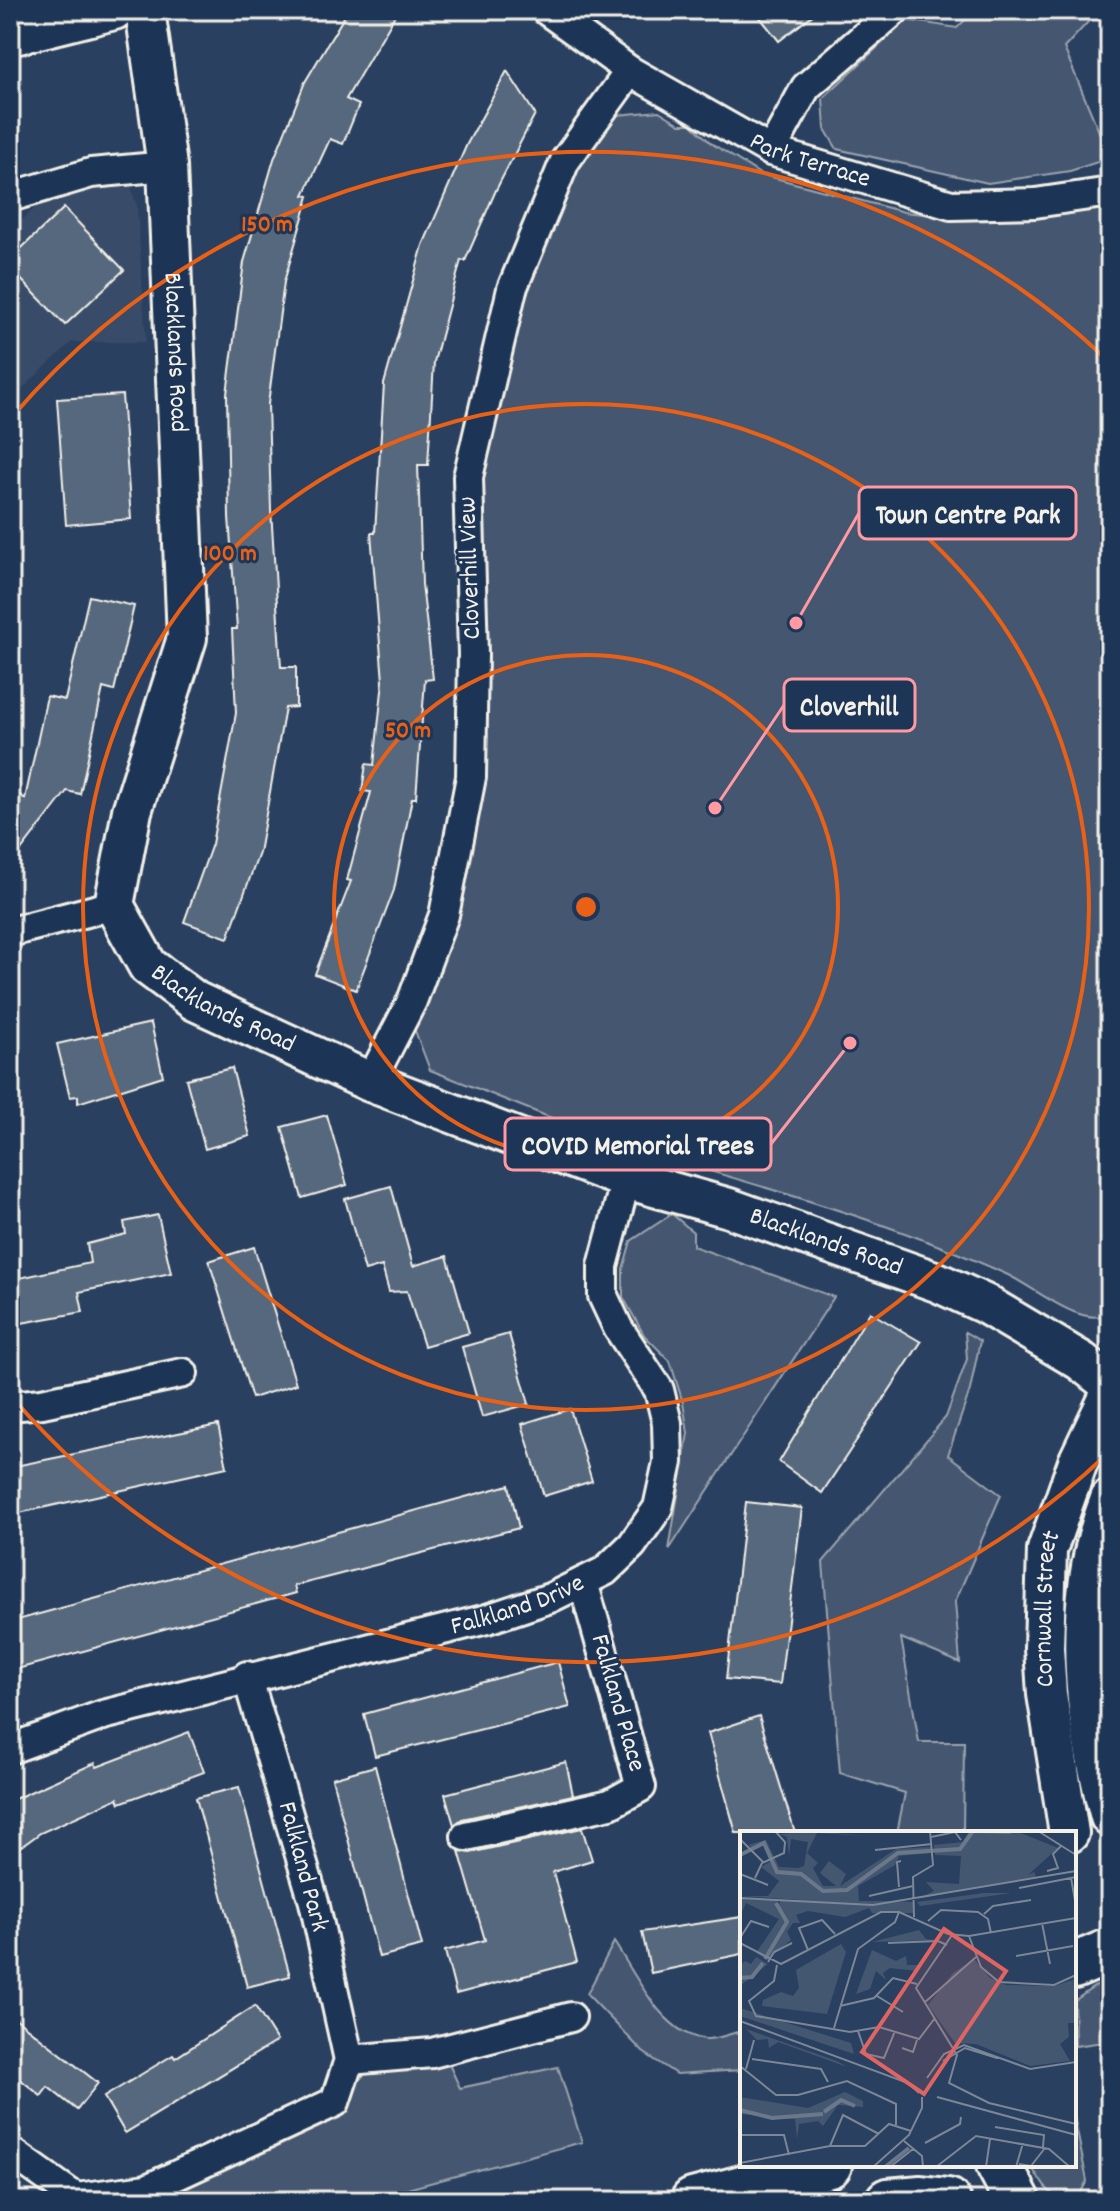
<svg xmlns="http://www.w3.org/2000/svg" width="1120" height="2211" viewBox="0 0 1120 2211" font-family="Dekko,sans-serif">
<rect width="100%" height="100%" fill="#2a4060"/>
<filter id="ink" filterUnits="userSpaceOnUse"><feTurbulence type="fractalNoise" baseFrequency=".0125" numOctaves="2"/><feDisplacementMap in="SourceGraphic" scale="16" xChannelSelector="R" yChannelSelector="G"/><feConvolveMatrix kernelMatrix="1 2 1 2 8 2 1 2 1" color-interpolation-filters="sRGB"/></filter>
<g filter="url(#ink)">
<polygon fill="#374c69" points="130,184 137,206 146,342 72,342 10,400 10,231 36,207 96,187"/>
<g fill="#445771" stroke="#9ca4ac" stroke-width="2">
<polygon points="968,10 1099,10 1064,48 1110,158 1070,171 988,183 837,149 825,129 823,98 907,20 957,28 969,16"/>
<path d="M659,111L680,124H691L711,143L760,174L904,212L971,219L1110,207V1312C1084,1331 1034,1287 1008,1275C891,1221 768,1189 646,1152C573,1129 501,1097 430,1070L414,1028L452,921L482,469L524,292L576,172L617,115Z"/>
<polygon points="672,1214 693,1232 693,1246 834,1297 669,1550 688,1433 683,1403 670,1361 644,1335 623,1297 623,1269 631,1241"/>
<polygon points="965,1332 980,1341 970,1390 948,1455 1001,1495 955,1602 960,1663 901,1638 919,1742 964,1742 963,1833 897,1833 905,1793 840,1773 823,1562 946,1417 967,1359"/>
<polygon points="1110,1558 1110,1725 1101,1647"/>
<path d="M614,1942C635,1973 663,2036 705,2039C716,2040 731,2033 742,2031V2070L676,2074L643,2052L587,1994Z"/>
<polygon points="1110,1982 1110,2041 1075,2046 1074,2001 1094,1987"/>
<polygon points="447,2060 460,2088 558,2067 582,2142 363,2201 153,2201 316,2124 369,2070"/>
<polygon points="1074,2116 1087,2181 1076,2201 1060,2201 1045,2187 1030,2165 1074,2165"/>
</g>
<g fill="#56677d" stroke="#f4f1e8" stroke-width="2">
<polygon points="348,10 398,10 346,99 359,105 343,144 330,139 304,195 309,196 284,282 268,404 271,510 281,667 296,667 296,707 285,708 259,853 228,938 184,922 212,844 236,713 232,629 237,629 229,517 227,394 244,262 274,159 305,82"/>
<polygon points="754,10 819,10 779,41"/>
<polygon points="507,71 535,114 496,190 465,261 461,260 434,362 428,465 418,465 422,584 433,679 425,680 416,798 412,798 394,890 356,990 315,974 351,881 347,880 371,792 362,791 366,764 374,765 383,681 371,533 375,533 384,384 423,245 467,144"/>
<polygon points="64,208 124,270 65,325 10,268 10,259"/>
<polygon points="122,395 131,519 66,525 57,399"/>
<polygon points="89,596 134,606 114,691 103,688 80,794 67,791 10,865 10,787 25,799 47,696 65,700"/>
<polygon points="151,1023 163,1076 78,1103 78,1096 70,1097 57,1044"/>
<polygon points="232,1068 250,1136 205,1149 186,1079"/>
<polygon points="327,1115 347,1185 302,1198 282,1127"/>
<polygon points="391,1186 413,1266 447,1256 469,1333 424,1346 407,1291 389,1292 382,1266 365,1271 345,1199"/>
<polygon points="158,1215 171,1273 79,1292 83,1312 10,1325 10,1280 90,1263 87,1244 126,1234 124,1222"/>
<polygon points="254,1247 296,1384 252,1398 209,1261"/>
<polygon points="870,1312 921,1342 822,1493 779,1462"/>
<polygon points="509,1334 529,1404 482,1417 462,1347"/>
<polygon points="570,1409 592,1481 544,1496 522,1424"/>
<polygon points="218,1425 227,1467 10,1515 10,1467"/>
<polygon points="509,1485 519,1528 294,1586 296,1593 10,1671 10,1622"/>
<polygon points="746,1502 802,1508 780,1684 726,1679"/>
<polygon points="558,1662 570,1707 375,1756 364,1714"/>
<polygon points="759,1716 795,1833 736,1833 708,1733"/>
<polygon points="189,1732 204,1772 120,1803 118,1798 40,1833 10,1855 10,1801 95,1763 97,1767"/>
<polygon points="566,1762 573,1795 462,1819 454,1825 445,1794"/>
<polygon points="375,1766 422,1946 379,1957 332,1778"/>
<polygon points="239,1787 290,1976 247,1987 196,1798"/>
<polygon points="582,1828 592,1860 553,1872 577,1962 456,1994 445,1951 485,1940 459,1851 470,1853"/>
<polygon points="742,1917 742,1954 651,1973 642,1932"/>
<polygon points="255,2006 277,2041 125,2133 104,2097 173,2055 175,2058"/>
<polygon points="10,2014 98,2083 77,2110 48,2087 41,2096 10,2071"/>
</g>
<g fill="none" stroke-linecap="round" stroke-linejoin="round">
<g stroke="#f4f1e8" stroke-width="34">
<g id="street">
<path id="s1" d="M546,10L630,71L771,151L951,205L1035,203L1110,192"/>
<polyline points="771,151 806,87 895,10"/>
<polyline points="10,197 91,173 167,166"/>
<polyline points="10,932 114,905"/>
<polyline points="370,1082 412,1001 444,915 471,777 473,654 468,477 512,289 565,161 630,71"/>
<polyline points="10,1406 42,1403 183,1373"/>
<path id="s2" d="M10,1749L103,1715L487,1619L550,1598L605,1571L632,1545L658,1508L668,1462L667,1423L659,1390L618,1328L603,1296V1266L626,1179"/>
<polyline points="466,1836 610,1804 641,1787 583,1582"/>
<polyline points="349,2060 432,2053 571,2017"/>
<polyline points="10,2151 76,2198 147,2189 335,2102 349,2060 314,1902 247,1676"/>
</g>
</g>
<g stroke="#f4f1e8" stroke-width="44">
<g id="secondary">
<path id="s3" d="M145,10L167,166L187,638L132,811L114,905L148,966L195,1001L370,1082L626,1179L729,1208L937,1282L985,1304L1081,1361L1110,1384"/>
<polyline points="10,36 114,10"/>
<path d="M1110,1499C1071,1600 1081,1713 1110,1817"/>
<path id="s4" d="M1069,1833L1047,1694L1044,1648L1047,1550L1078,1462L1110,1395"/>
</g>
</g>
<g stroke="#f4f1e8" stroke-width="50">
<g id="highway">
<polyline points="1074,1966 1110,1951"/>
<polyline points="999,2165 1018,2201"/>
<polyline points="693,2201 829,2165"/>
<polyline points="888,2201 921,2198 948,2201"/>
</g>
</g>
<use href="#street" stroke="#1d3557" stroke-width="28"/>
<use href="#secondary" stroke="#1d3557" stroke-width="38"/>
<use href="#highway" stroke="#1d3557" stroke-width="44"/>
</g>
</g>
<g fill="none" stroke="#e96117" stroke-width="4">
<circle cx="586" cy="907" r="252"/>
<circle cx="586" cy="907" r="503"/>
<path d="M1106 1455A755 755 0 0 1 12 1397M12 417A755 755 0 0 1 1106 359"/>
</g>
<g text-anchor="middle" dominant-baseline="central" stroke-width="6" stroke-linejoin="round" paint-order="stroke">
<g font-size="26" fill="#f4f1e8" stroke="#1d3557">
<text stroke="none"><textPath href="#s1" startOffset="306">Park Terrace</textPath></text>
<text stroke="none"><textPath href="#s3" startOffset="344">Blacklands Road</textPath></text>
<text transform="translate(471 568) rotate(-92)">Cloverhill View</text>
<text stroke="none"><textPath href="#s3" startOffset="1064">Blacklands Road</textPath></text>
<text stroke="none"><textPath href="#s3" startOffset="1712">Blacklands Road</textPath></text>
<text stroke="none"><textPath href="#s2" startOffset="528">Falkland Drive</textPath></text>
<text stroke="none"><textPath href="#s4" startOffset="226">Cornwall Street</textPath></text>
<text transform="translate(617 1703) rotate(74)">Falkland Place</text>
<text transform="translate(302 1867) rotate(75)">Falkland Park</text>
</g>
</g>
<g transform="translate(740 1831)">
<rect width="336" height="336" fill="#2a4060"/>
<path d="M71,0L128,5L77,2L67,22L78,32L73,37L83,55H96L80,42L89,30L106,43L100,55L156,18L191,16V22L159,25L155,34L118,55L119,70H173L124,73L0,65H28L39,50L21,36L31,30L29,20L23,14L14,18L8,14L26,9L39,36L58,37L64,35L68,11L51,8L49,25L47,6L40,3ZM229,0H276L318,17L288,44L294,41L296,46L177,68L194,60L186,51L219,53L221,25L195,24L194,14L223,11ZM244,62H271L180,75L177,71ZM0,67L37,69L39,76L40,69L174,71V82H132L129,77L105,86L68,80L56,84L60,92H53L47,101L51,109L27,129L16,122L39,88L6,72L0,85ZM179,99L186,108L197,109L132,111ZM101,113L106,121L87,183L22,175L23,169L41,161L53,165L59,157L56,139ZM132,119L156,130L166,125L167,134H180L178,140L150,137L143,142L146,149L136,140L130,158L116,163ZM16,126L28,133L0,155V134L5,130L11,133ZM234,128L250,147L266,154L314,155L336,148V192H328L329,206L320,213L330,230L290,235L236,213L215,212L188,174L213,142ZM0,177L111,212L114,223L0,185ZM6,198L97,230L107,236L38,211L29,217L28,208L17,209ZM105,261L123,270V276L98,274L83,295L78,290L59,293L57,308L55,288L0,283V266L68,277Z" fill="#445771"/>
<path fill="none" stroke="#6a788a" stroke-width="4" d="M0,24L24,12L37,41L61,43L83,60L107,59L158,22L220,18L233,0L271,1M25,128L47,91L36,72M0,147L12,146L23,132M0,279L32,287L83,283M84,281L101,269L115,275M145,336L169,317"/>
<path fill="none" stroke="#7b8796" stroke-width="2" d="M75,0H157M298,0L336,24M191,6L215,1L221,9M0,8L23,31M135,19L192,13M307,40L318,37L313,23L321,15M0,43L28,54M15,47L22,32L44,22L45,11L35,0M331,47L336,75M159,56L157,31L161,30M279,57L336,46M129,65L173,55M0,67L133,74L336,40M244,83L253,75L291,69M174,86L173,46L193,34L190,0M188,90L201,79L238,81L248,88L251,102M302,92L310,133M212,104L176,157L217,224L209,252L249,272L336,293M229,105L241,136L259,151L314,154L336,144M0,107L11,90L29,96M0,112L41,133L141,81H159L208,103L229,105L336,87M148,112L198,110L207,114M68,119L59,97L82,89L95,103M276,125L333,115M28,131L34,121L52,112M37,134L34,150L9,170L16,185L110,201L139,196L179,208L195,187M137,165L163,181M184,172L236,126M100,175L134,167L153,147L177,153M0,190L168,252L179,262M94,197L118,118L155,91L159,81M118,200L126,223L144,227L155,200M162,217L173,221L177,209M12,228L81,238L88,251M203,230L225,217L257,227M0,235L36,264H58L107,250L156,273V294M6,238L14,209M187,247L204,223L224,214L290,238L336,231M197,266L336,304M255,296L304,304L303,316M0,304H44L49,324M164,310L182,325L183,336M185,312L220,293L221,286M90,315L103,284L139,303M0,332L90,315H125L149,293L171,300M279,333L291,335L305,317M133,336L169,304L182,277V266M150,336L173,318M196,336L236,305L309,318L330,336M246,336L250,308M276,336L283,312"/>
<path fill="#df6462" fill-opacity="0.15" stroke="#df6462" stroke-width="4" d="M204,98L266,140L184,263L122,221Z"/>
<rect width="336" height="336" fill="none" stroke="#f4f1e8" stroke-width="4"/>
</g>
<circle cx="586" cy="907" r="12" fill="#e96117" stroke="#1d3557" stroke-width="4"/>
<g font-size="24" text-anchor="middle" font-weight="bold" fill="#e96117" stroke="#1d3557" stroke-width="6" stroke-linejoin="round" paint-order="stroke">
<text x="267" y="231">150 m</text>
<text x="230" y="560">100 m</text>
<text x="408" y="737">50 m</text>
</g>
<path fill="none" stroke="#ff9aa2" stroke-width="3" d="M796 623L859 513M715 808L784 705M850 1043L771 1144"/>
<g fill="#ff9aa2" stroke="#1d3557" stroke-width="3">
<circle cx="796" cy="623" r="8"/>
<circle cx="715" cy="808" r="8"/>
<circle cx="850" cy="1043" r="8"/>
</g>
<g fill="#1d3557" stroke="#ff9aa2" stroke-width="3">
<rect x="859" y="487" width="217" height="52" rx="8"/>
<rect x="784" y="679" width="131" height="52" rx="8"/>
<rect x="505" y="1118" width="266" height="52" rx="8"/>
</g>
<g font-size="28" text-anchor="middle" font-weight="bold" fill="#f4f1e8">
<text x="968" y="523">Town Centre Park</text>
<text x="849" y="715">Cloverhill</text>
<text x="638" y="1154">COVID Memorial Trees</text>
</g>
<rect width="1120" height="2211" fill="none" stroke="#1d3557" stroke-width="40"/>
<rect x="20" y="20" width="1080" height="2171" fill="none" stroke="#f4f1e8" stroke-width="3" filter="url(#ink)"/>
</svg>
